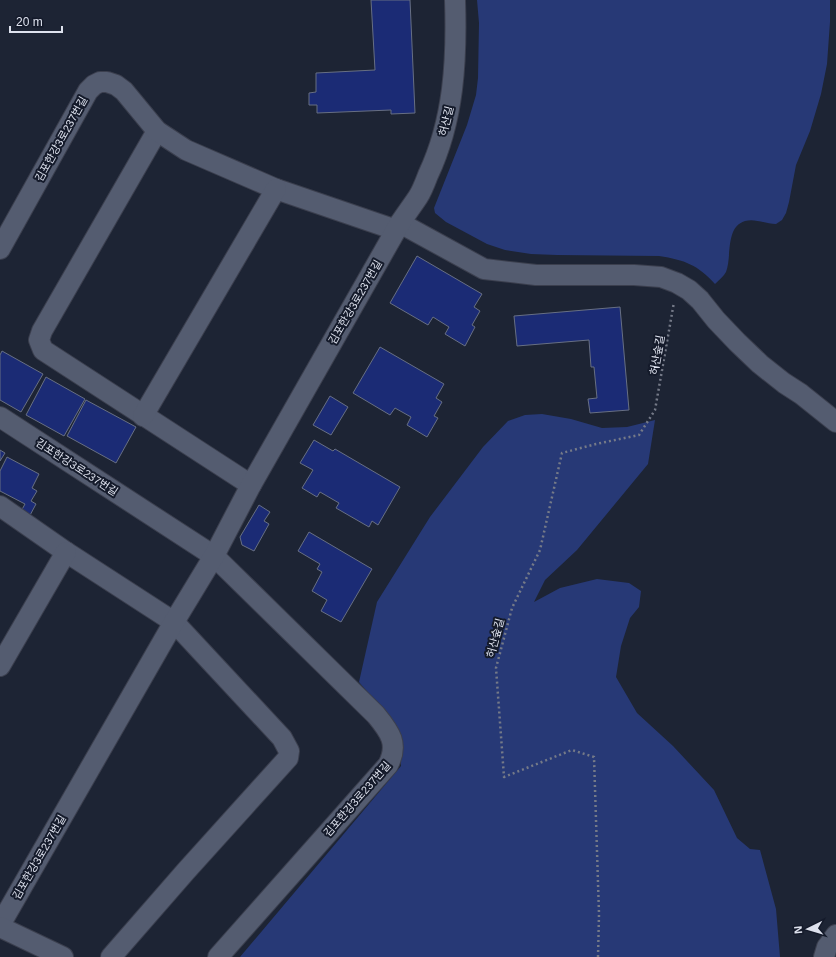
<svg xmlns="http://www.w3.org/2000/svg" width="836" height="957" viewBox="0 0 836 957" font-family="Arial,'Noto Sans KR',sans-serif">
<rect width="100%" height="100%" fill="#1d2434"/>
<g fill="#273976">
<path d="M477,0H830V22L827,64L821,94L810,131L796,165L789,202L786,213L782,220L776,224C766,224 755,218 745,221C725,227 732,257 726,272C724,276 719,280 715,284C698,265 685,260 659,256L557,255L531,254L505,250L487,244L446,222L435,213L434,208L467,125L476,95L478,78L479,23Z"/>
<polygon points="542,414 571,419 602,428 627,427 655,420 648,464 577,550 545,580 534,602 560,588 597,579 629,583 641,591 639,607 630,618 621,646 616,677 637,713 673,746 714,790 737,838 750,849 760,850 776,909 780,957 240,957 401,766 400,737 384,712 359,682 377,602 430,517 483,447 508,421 525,415"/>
</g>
<g fill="#1b2b75" stroke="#676f83">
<polygon points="371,0 410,0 415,113 391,114 391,110 317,113 317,105 309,105 309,93 316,92 316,73 375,70"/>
<polygon points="417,256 482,294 474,307 480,311 472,325 475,327 465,346 445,334 449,327 433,317 428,325 390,303"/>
<polygon points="620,307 629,410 590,413 588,399 597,398 594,367 591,367 589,340 517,346 514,316"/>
<polygon points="380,347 444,384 436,398 442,402 434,416 438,418 427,437 407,425 411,417 395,408 390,415 353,393"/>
<polygon points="2,351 43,374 21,412 0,400 0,355"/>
<polygon points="46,377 85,399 64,436 26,415"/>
<polygon points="330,396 348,407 331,435 313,425"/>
<polygon points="86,400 136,427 116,463 67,436"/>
<polygon points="314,440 333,451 335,449 400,487 378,525 372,521 369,527 336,508 339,503 320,492 317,497 302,488 313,470 300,463"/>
<polygon points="0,450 5,453 0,461"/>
<polygon points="7,457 39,474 32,488 37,491 31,501 36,504 28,519 19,515 25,504 0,491 0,471"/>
<polygon points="259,505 270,512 264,521 269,524 254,551 242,545 240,537"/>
<polygon points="309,532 372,569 341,622 321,611 327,600 312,591 322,572 317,569 320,564 298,551"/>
</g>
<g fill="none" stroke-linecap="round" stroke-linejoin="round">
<g stroke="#3b3f4e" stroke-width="22">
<g id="minor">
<polyline points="157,131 42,331 39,340 43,350 251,485"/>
<polyline points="400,223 484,269 536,275 634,275 661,277 677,283 689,290 700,300 716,320 737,342 760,364 784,383 801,394 836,422"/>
<polyline points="0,249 88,91 94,85 100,82 107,82 116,85 124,91 157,131 186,150 276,189 396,230"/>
<polyline points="143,416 276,189"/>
<path d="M0,417L214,556L376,715C390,732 399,744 388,765L218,957"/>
<polyline points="0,506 66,552 174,622 282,738 289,751 288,758 186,871 111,957"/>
<polyline points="0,666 66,552"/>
<path d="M0,925L174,622L214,556L251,485L400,223C406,214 412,206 418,197C422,191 425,183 428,175C454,120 457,60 455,0"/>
<polyline points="0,927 63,957"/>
<polyline points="824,957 827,947 836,935"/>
</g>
</g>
<polyline stroke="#757a88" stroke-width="2.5" stroke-dasharray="2 3" stroke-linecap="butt" points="598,957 599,914 594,757 572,750 504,777 496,668 512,608 540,550 562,453 596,444 639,435 655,410 674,302"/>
<use href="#minor" stroke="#545c70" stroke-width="20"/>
</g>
<g text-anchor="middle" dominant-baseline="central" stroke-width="4" stroke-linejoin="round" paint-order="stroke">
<g font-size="11" fill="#dee2ee" stroke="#141a2a">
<text transform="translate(446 121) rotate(-76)">허산길</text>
<text transform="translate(61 139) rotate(-61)">김포한강3로237번길</text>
<text transform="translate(355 302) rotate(-60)">김포한강3로237번길</text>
<text transform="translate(657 355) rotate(-80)">허산숲길</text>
<text transform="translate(77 467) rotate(33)">김포한강3로237번길</text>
<text transform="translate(495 638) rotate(-75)">허산숲길</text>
<text transform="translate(357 799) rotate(-49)">김포한강3로237번길</text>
<text transform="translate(39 857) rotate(-60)">김포한강3로237번길</text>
</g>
</g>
<g transform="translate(808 929) rotate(265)" stroke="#141a2a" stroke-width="3" paint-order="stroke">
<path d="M0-3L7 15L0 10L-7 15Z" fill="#dee2ee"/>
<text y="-6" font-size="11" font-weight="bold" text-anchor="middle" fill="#dee2ee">N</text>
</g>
<path d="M10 26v6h52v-6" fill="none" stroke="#dee2ee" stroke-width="2"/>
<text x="16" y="26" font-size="12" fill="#dee2ee" stroke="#141a2a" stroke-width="3" paint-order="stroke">20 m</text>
</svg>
